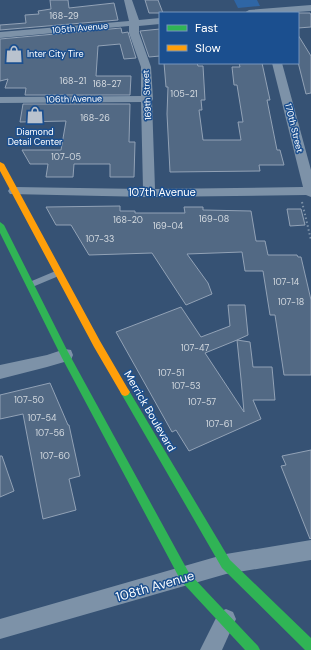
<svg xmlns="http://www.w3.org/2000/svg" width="311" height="650" viewBox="0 0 311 650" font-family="'DM Sans',sans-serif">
<rect width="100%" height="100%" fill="#365274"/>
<polygon fill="#2f66a5" points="234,0 257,0 260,6 238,8"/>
<g fill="#526984" stroke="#92a2b6" fill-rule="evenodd">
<polygon points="50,0 68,0 69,8 114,3 118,20 0,30 0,25 26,23 25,15 39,14 38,11 51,9"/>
<polygon points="145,0 158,0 163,13 149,13"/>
<polygon points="298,13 310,13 311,15 311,27 298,28"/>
<polygon points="121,28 122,33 128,32 136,58 124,59 120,44 98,46 96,76 131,76 130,95 25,95 26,88 5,88 8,79 0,81 0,39"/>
<polygon points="160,29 160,56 149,57 140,31"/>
<polygon points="298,35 311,56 311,93 306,94 298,62"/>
<polygon points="164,63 197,63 198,66 203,66 205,100 201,100 202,110 199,110 203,140 241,140 238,122 243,122 237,85 234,85 232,67 240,67 239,63 262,63 270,100 267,100 277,150 280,150 284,165 259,165 260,171 170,172 167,114 168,87 166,87"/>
<polygon points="23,104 130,104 129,142 135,142 134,177 110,177 110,164 74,164 73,177 46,177 48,164 30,164 22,150 61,150 66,121 20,122"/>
<polygon points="120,206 120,211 135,211 135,213 185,213 184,207 203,207 203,210 251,211 256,241 265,241 268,255 297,255 298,257 301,257 311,300 311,375 284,375 275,315 270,315 263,271 245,271 242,252 187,254 208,283 212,294 186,305 152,253 89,255 71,225 56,225 46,207"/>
<polygon points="287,209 301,209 305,225 290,226"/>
<path d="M228,305H245L248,335L237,340L250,342L253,367H272L275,400H253L261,419L189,451L176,430L172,432L116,332L181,307L201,337L230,326ZM237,340L241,379L244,412L205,353Z"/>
<polygon points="50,383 68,425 69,425 80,476 69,479 76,510 43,519 23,414 0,419 0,395"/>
<polygon points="311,450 311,538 310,539 281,466 286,465 282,456"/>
<polygon points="0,456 2,456 14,491 0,497"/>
</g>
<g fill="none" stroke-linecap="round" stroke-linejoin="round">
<polyline stroke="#7d92a8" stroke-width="2" stroke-dasharray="1.5 2.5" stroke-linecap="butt" points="302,202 311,240"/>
<polygon fill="#7d92a8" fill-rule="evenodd" points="58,270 62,273 61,275 30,288 26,285 27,283"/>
<g fill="#7d92a8" fill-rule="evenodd">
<polygon points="124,0 132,0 139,20 160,18 160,24 139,26 139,33 151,67 153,99 152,101 155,189 303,187 272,63 282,63 311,170 311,197 306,195 149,197 10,194 8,191 10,188 14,187 143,189 141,102 0,103 0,97 141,96 141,67 129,33 129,26 0,38 0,32 129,21"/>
<polygon points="311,5 311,11 283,13 244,13 249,10"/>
<polygon points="65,349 71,350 73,355 71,360 47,367 0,379 0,365 47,355"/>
<polygon points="311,540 311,560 226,574 0,639 0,619 226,554"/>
<polygon points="226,609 233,612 236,619 222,650 200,650 219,612"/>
</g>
<g fill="#30b455" fill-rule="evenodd">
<polygon points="0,222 4,225 68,352 189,573 258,646 260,650 245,650 181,581 62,358 0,233"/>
<polygon points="125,388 128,389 230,560 311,638 311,650 305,650 222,568 122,395 120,392 122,389"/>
</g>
<polygon fill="#ff9f0a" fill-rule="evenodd" points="0,162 4,164 100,341 128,389 130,392 128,395 125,396 122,395 94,347 0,171"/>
</g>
<defs>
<g id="shop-bare" transform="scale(1.38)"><path d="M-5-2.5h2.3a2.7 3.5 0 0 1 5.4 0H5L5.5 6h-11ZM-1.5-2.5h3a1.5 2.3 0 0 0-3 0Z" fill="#b9c2ce" stroke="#1b4f8f" stroke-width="2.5" paint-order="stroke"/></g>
</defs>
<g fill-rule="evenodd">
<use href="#shop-bare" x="14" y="54"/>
<use href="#shop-bare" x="35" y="115"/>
</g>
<g text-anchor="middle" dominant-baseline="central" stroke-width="3" stroke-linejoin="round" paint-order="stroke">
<g font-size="9" fill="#d4dae0">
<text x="64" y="16">168-29</text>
<text x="73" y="81">168-21</text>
<text x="107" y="84">168-27</text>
<text x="184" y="94">105-21</text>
<text x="95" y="118">168-26</text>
<text x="66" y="157">107-05</text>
<text x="214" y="219">169-08</text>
<text x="128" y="220">168-20</text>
<text x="168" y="226">169-04</text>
<text x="100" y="239">107-33</text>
<text x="286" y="282">107-14</text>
<text x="291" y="302">107-18</text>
<text x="195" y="348">107-47</text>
<text x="171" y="373">107-51</text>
<text x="186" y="386">107-53</text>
<text x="29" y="400">107-50</text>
<text x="202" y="402">107-57</text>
<text x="42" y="418">107-54</text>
<text x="219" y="424">107-61</text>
<text x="50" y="433">107-56</text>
<text x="55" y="456">107-60</text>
</g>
<g font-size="9" fill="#fff" stroke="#1b4f8f">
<text transform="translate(80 28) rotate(-5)">105th Avenue</text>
<text transform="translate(147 95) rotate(-93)">169th Street</text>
<text transform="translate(74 99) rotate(-1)">106th Avenue</text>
<text transform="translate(294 128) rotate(76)">170th Street</text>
</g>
<g font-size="9" fill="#fff" stroke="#1b4f8f" text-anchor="start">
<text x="27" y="54">Inter City Tire</text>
<text x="35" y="132" text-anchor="middle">Diamond<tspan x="35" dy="10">Detail Center</tspan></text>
</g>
<g font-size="11" fill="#fff" stroke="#1b4f8f">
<text x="162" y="192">107th Avenue</text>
<text transform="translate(150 411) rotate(60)">Merrick Boulevard</text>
</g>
<g font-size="13" fill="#fff" stroke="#1b4f8f">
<text transform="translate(155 586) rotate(-16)">108th Avenue</text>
</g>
</g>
<rect x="159" y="12" width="140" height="52" fill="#1b4f8f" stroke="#7695bc"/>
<rect x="167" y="25" width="20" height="6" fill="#30b455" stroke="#7695bc"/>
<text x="195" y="32" font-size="12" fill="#ffffff">Fast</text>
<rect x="167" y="45" width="20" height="6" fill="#ff9f0a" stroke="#7695bc"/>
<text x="195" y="52" font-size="12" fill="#ffffff">Slow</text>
</svg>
